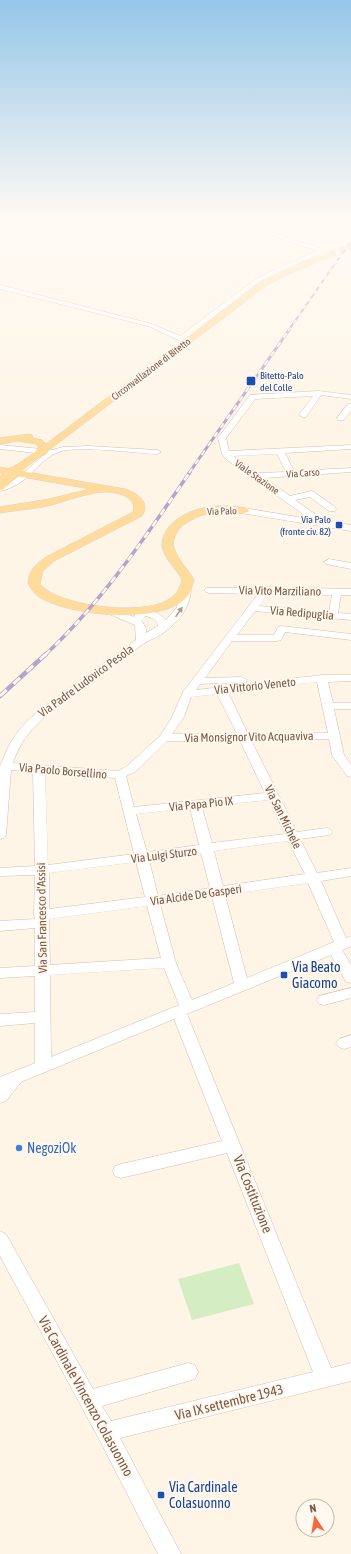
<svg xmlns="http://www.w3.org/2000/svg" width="351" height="1554" viewBox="0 0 351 1554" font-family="'Asap Condensed',sans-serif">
<rect width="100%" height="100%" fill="#fef5e6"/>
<polygon fill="#d4edc3" points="239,1263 254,1304 192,1320 178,1279"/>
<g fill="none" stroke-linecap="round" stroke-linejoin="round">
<polyline stroke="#ddcebe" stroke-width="7" stroke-dasharray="7 3.5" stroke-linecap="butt" points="329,255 351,247"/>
<g stroke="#d4bead" stroke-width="1">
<g id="minor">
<path d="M236,219C252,219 265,229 280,235C294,241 309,244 323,249L324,252L260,281L185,339L189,341V343H185L148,326L0,289V285L152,324L180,336L256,279L280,267L318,251L276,237L261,229Z"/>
<path d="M319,391L351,395V399L321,395L306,417H303L299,415L313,396L255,399L226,438L229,451L351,445V449L285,453L294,471L351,468V472L264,478L290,496L311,491L314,492L335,507L336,509L335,511H329L310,497L295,500L325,521L351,525V531L241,513L240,511L241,509L244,508L310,519L227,460L222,454L218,438L250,395ZM277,454L286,472L257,473L233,456Z"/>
<polygon points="348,404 351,404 351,411 344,420 338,420 337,418"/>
<path d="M0,445L52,450L63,447L88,446L157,450L161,452L157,454C135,453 77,445 59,452C35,461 30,485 0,491V485C18,482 31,465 45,454L0,449Z"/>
<polygon points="329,559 351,563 351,569 326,564 324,562"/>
<path d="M186,587L191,590C190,607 180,620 167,630C161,636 151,639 143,644C123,658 104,673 84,687C56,708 24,727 13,763L118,771L127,766L160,736L172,717L183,692L258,594L209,593L206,592L204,590L206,588L266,587L351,589V595H341L338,613L351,614V620L255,611L237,635H274L278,627L282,626L351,634V640L285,632L281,640L277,641H232L205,678L242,677L247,680L246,682L200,684L196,690L322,675H351V681L328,682L333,703H351V709H334L344,755L351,765V777L347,776L332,755L329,739L251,740L297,832L326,828L330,829L332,832L330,835L300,839L317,873L351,868V876L321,881L346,938L351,936V946L342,950L351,965V983L346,982L331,955L187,1014L331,1368L351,1363V1381L120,1438L181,1554H158L99,1439L0,1256V1231L6,1234L93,1389L188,1363L195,1365L198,1372L195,1379L102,1406L111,1421L313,1372L227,1153L121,1178L115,1176L113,1171L115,1166L121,1164L222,1141L174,1019L21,1082L6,1101L0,1103V1077L35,1063V1023L0,1026V1014L35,1012V976L0,978V968L35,966V928L0,931V921L35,919L34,915L35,875L0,876V868L35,866L33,772L11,770L6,835L4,838L0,839V766L9,745L16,734L26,722L45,706L136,640L135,625L109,614L108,612L109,610H117L134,617L137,610C147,608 160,613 166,620L177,607L181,590ZM268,594L332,595L329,612L259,606ZM145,616C151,617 157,619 158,626L146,633V629L142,621ZM317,682L328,733L248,734L228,692ZM217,694L237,734H172L184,717L191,697ZM167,741H240L265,793L134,807L126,776L135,772ZM45,773L115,778L134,854L48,865ZM269,800L285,834L212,843L202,807ZM190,808L199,845L147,852L136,814ZM288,841L305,874L223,886L214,851ZM201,853L210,888L158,896L149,860ZM136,862L145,897L49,909V873ZM308,883L334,942L247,978L225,895ZM212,897L234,983L192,1000L176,963L160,904ZM147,906L161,958L50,965L49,919ZM164,968L179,1005L51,1057L50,975Z"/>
<polygon points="351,988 351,998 324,1005 319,1004 317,1000 319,996"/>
<polygon points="351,1035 351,1047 344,1049 339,1047 336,1043 339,1039"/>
</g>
</g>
<g stroke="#dcd4cf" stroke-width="1">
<path id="major" d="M329,253L332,255L331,256L287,275L266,286L21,471L125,489C137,493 151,502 142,516L54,561L43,571L40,584C59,607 141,615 166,601C176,596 179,590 182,580C176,568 164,559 162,546C162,539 164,534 168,528C185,506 223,502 248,509L249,511C245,516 216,512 207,514C198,516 190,520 182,526C176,532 172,540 174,548C178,560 188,569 194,580C192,585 191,593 187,597C162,625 73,616 43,599C36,596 32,590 28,584C28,571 36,564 46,557L133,512C138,497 117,492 106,492C95,491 64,501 52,505C35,509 17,510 0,513V507L49,499L90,489L0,473V467L15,470L14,468L15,466L40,449L36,444L18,441L0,444V438L29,434L32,435L33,438L42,440L46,444L260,282L281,271Z"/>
</g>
<use href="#minor" fill="#fff" fill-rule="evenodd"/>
<use href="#major" fill="#ffdb9c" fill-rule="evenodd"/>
<g stroke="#b8a3c9" stroke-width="2">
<polyline id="rail-far3" points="288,331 351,241"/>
</g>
<g stroke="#b8a3c9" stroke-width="3">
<polyline id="rail-far2" points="189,473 289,330"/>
</g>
<g stroke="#b8a3c9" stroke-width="3.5">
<path id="rail-far1" d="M45,655C102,602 146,536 190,472"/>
</g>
<g stroke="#b8a3c9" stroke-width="4.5">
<polyline id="rail" points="0,696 46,654"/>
</g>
<use href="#rail-far3" stroke="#fff8ee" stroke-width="1.5" stroke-dasharray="4.5" stroke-linecap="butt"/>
<use href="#rail-far2" stroke="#fff8ee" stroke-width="2" stroke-dasharray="5.5" stroke-linecap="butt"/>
<use href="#rail-far1" stroke="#fff8ee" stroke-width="2.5" stroke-dasharray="7" stroke-linecap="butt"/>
<use href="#rail" stroke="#fff8ee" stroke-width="3" stroke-dasharray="9" stroke-linecap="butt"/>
<g stroke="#dcd4cf" stroke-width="10" stroke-linecap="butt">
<g id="major-bridge-far1">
<polyline points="40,452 45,449"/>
<polyline points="13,473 19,468"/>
</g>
</g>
<g stroke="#dcd4cf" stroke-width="12" stroke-linecap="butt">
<polyline id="major-bridge" points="0,484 14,472"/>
</g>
<use href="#major-bridge-far1" stroke="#ffdb9c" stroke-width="9"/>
<use href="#major-bridge" stroke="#ffdb9c" stroke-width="12"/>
</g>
<defs><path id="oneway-solid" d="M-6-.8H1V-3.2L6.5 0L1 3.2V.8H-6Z"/></defs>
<use fill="#af9c91" href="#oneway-solid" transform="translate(179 612) rotate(-55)"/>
<linearGradient id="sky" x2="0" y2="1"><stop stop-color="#95c6e9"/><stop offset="0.5" stop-color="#fffaf4"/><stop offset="1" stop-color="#fffaf4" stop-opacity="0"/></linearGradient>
<rect width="351" height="437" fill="url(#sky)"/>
<g fill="#1a4fb4" stroke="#fff8ee" stroke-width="1.5">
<rect x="246" y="376" width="10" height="10" rx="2"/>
<rect x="335" y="521" width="8" height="8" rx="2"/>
<rect x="280" y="971" width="8" height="8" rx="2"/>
<rect x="157" y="1491" width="8" height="8" rx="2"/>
</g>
<circle fill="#3f7fe0" stroke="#fff8ee" stroke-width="1.5" cx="19" cy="1148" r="4"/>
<g text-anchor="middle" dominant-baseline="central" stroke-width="4" stroke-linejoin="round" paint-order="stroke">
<g font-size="10" fill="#7a5a48" stroke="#fff8ee">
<text transform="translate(151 369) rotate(-37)">Circonvallazione di Bitetto</text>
<text transform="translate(303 473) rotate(-4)">Via Carso</text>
<text transform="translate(257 477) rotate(35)">Viale Stazione</text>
<text transform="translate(222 511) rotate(-2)">Via Palo</text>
</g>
<g font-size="10" fill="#164399" stroke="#fff8ee" text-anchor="start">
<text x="260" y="375">Bitetto-Palo<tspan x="260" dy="12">del Colle</tspan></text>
<text x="331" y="519" text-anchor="end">Via Palo<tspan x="331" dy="12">(fronte civ. 82)</tspan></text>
</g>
<g font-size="12" fill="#7a5a48" stroke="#fff8ee">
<text transform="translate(280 591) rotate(1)">Via Vito Marziliano</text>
<text transform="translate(302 613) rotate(5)">Via Redipuglia</text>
<text transform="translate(86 681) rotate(-36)">Via Padre Ludovico Pesola</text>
<text transform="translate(255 686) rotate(-6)">Via Vittorio Veneto</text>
<text transform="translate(249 737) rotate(-1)">Via Monsignor Vito Acquaviva</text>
<text transform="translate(63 771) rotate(5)">Via Paolo Borsellino</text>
<text transform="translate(201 804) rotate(-6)">Via Papa Pio IX</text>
<text transform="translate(283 817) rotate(64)">Via San Michele</text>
<text transform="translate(164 855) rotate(-7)">Via Luigi Sturzo</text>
<text transform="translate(196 895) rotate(-8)">Via Alcide De Gasperi</text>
<text transform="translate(42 918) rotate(-91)">Via San Francesco d'Assisi</text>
</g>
<g font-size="14" fill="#164399" stroke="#fff8ee" text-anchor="start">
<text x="292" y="967">Via Beato<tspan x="292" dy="16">Giacomo</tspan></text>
<text x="169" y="1487">Via Cardinale<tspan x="169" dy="16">Colasuonno</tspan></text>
</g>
<g font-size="14" fill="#366cbe" stroke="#fff8ee" text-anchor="start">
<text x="27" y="1148">NegoziOk</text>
</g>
<g font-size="14" fill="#7a5a48" stroke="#fff8ee">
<text transform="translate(253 1194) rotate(68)">Via Costituzione</text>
<text transform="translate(86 1396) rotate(61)">Via Cardinale Vincenzo Colasuonno</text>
<text transform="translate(229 1402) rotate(-14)">Via IX settembre 1943</text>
</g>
</g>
<g transform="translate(315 1518) rotate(348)"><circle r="19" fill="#fff8ee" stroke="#cab9ac"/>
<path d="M0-3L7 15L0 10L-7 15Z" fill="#f16a42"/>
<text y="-6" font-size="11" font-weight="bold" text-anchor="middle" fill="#7a5a48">N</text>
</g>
</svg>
